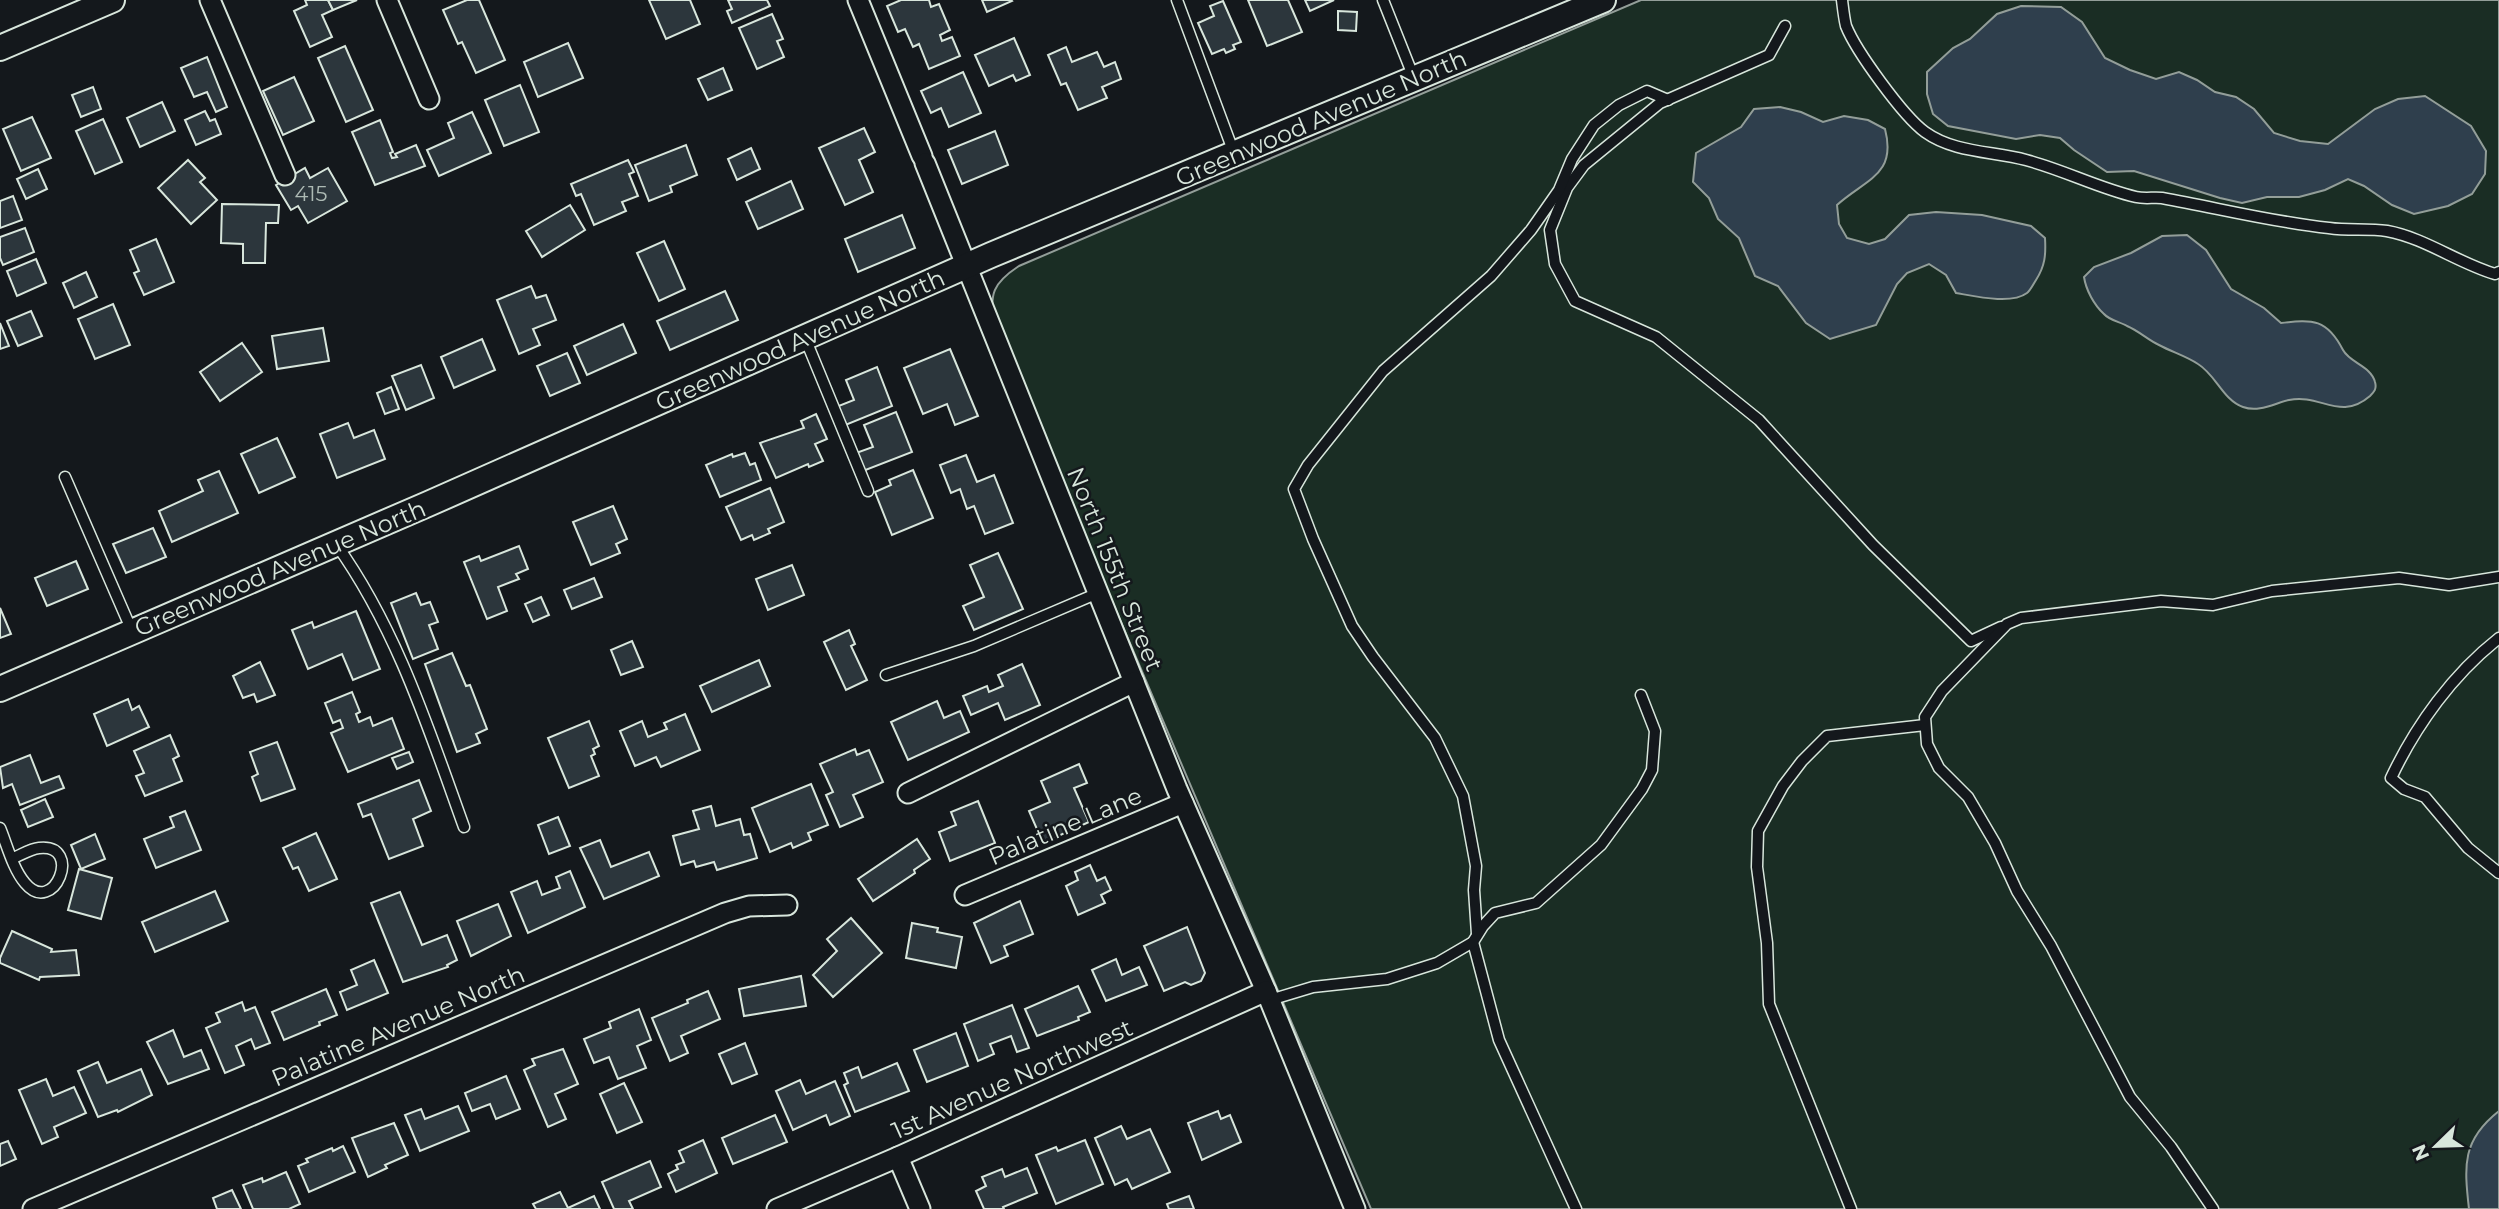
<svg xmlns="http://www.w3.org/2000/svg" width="2499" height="1209" viewBox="0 0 2499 1209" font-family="Montserrat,sans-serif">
<rect width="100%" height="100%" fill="#14181c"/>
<path fill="#1a2d24" stroke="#939e99" stroke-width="2" d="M1641,0H2499V1209H1371L994,324C989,294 993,283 1019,266Z"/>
<g fill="#2f3f4d" stroke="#939e99" stroke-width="2">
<polygon points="2021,6 2061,7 2082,22 2105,58 2130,70 2156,79 2179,72 2197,80 2215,92 2236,97 2254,109 2274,133 2300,141 2328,144 2375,109 2398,99 2425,96 2471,126 2486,151 2485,174 2472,194 2448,206 2414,214 2392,205 2364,186 2348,179 2325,190 2299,197 2267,197 2242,203 2220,198 2134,171 2107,172 2074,150 2060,138 2040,135 2016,139 1948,126 1933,114 1927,94 1927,72 1953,48 1970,39 1997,14"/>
<path d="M1780,107L1801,112L1823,122L1844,116L1868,120L1885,129C1897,175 1866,179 1837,205L1839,224L1847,238L1869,244L1885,239L1909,215L1936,212L1982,215L2031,226L2045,238C2046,255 2045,266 2036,280C2034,283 2030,291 2027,293C2011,305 1974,296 1956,293L1946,275L1929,264L1907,273L1897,284L1876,325L1830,339L1806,323L1778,286L1755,276L1739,238L1718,219L1709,198L1693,182L1696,153L1741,127L1754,109Z"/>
<path d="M2187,235L2206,250L2231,289L2264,308L2281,323C2313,319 2327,319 2343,350C2350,363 2371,366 2375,382C2377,389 2374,392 2370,396C2340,422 2320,393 2289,400C2275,403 2259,413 2243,407C2223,400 2216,375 2198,364C2186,356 2172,352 2159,345C2148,340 2139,331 2127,326C2120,322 2109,320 2104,314C2094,305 2086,290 2084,277L2094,267L2131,253L2162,236Z"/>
<path d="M2499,1111V1209H2469C2464,1165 2462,1140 2499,1111Z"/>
</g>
<g fill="#2c363c" stroke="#d8e6dc" stroke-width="2">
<polygon points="305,0 328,0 333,10 322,15 332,37 310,47 294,11 307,5"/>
<polygon points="328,0 357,0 333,10"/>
<polygon points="467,0 479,0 505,60 476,73 462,42 458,44 443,10"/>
<polygon points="649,0 690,0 700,24 666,39"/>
<polygon points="728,0 767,0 770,6 732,23 727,11 732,9"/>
<polygon points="901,0 929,0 931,7 939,4 950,30 940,35 942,41 952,37 960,56 929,69 919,44 913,47 905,29 898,32 887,6"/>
<polygon points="982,0 1011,0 1012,1 987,12"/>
<polygon points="1248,0 1288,0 1302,32 1267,46"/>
<polygon points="1305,0 1334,0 1310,11"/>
<polygon points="1223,1 1241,42 1233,45 1235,49 1226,53 1224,49 1212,54 1198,23 1214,16 1210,6"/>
<polygon points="1338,11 1357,12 1356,31 1338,30"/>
<polygon points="772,14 783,39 777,41 784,57 757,69 739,28"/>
<polygon points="1014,38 1030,75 1016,81 1013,75 989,86 975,55"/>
<polygon points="568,43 583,78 538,97 524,62"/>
<polygon points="345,46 373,110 346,122 318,58"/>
<polygon points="1066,47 1072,62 1097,52 1104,67 1115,62 1121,79 1102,87 1107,98 1078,110 1066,83 1061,85 1048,55"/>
<polygon points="207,57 227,107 216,112 207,92 194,97 181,68"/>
<polygon points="723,68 732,90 708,100 698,79"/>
<polygon points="963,72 981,113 949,127 941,108 931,113 921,91"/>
<polygon points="294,77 314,121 283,135 263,91"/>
<polygon points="520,85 539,132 504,146 485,100"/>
<polygon points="93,87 101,109 81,117 72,95"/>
<polygon points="162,102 175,131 140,147 127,118"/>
<polygon points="205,111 210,121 215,119 221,134 196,145 185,120"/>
<polygon points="472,112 491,153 439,176 427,150 454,138 448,123"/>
<polygon points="32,117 51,158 21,171 3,129"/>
<polygon points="103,119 122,162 95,174 76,131"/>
<polygon points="380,120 393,152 390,153 392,158 397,157 395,154 416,145 425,166 375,185 352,132"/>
<polygon points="864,128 875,152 859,160 873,192 845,205 819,148"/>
<polygon points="995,131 1008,165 962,184 948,150"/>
<polygon points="686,145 697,175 670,186 672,192 649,201 635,165"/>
<polygon points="751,148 760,169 737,180 728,159"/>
<polygon points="188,160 205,178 200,182 217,200 191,224 158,188"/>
<polygon points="628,160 634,172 629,174 638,196 622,202 626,211 594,225 581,194 576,196 571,184"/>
<polygon points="305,168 310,178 328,168 347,201 308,223 298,206 291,210 276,185"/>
<polygon points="38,169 47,189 26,199 17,179"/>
<polygon points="791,181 803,209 758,229 746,202"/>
<polygon points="13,196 22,220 0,228 0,201"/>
<polygon points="222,204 279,205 278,223 266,223 265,263 243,263 243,244 221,243"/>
<polygon points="570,205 585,230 542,257 526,231"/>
<polygon points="902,215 915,248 858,272 845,239"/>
<polygon points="25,228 34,252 3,265 0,258 0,237"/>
<polygon points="156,239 174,282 144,295 134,273 139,271 130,250"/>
<polygon points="664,241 685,289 659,301 637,253"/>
<polygon points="36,259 46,283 17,296 7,271"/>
<polygon points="86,272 97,297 74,308 63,283"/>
<polygon points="531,286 536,298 546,295 556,320 533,329 540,345 519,354 497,300"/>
<polygon points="725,291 738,320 670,350 657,321"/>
<polygon points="113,304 130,345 95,359 78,319"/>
<polygon points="31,311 42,336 18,346 7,321"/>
<polygon points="0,323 9,346 0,349"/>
<polygon points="623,324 636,353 587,375 574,346"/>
<polygon points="323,328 329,361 277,369 272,336"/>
<polygon points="482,339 495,370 454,388 441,357"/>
<polygon points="242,343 262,372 220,401 200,372"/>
<polygon points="950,349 978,416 955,425 947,404 923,414 904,368"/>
<polygon points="567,353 580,383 550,396 537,366"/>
<polygon points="421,365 434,398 406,410 392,376"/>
<polygon points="877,367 892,406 843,426 836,407 854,400 846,380"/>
<polygon points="391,387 399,409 385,414 377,393"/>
<polygon points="896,412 912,452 863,471 856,453 873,447 864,425"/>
<polygon points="816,414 827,439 815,444 823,461 809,467 808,464 776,478 760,443 804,428 801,421"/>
<polygon points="348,423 354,438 374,430 385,459 337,478 320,434"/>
<polygon points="277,438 295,477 259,493 241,454"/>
<polygon points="745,453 750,465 755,463 761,480 720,497 706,465 732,454 733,457"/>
<polygon points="966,455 977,482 994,475 1013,523 985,534 974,506 967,509 960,489 951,493 940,465"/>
<polygon points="913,470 933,518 892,535 875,492 891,485 889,480"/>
<polygon points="219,471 238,513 172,542 159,511 203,491 198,480"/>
<polygon points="770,488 784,522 768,529 770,533 754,540 752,535 741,540 726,507"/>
<polygon points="613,506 627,539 616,544 620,553 591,565 573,522"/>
<polygon points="153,528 166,557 126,573 113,544"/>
<polygon points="519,546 528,569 516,574 519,579 498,587 507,611 487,619 464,562 479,556 481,561"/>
<polygon points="998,553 1023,609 974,630 963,606 984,597 970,565"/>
<polygon points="76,561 88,589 47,606 35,578"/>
<polygon points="792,565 804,595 768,610 756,579"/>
<polygon points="594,578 602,597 572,609 564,590"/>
<polygon points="416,593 421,605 430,602 438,622 429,625 438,649 413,659 391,603"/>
<polygon points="541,597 549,615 533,622 525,604"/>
<polygon points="0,608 11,634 0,638"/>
<polygon points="356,611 380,669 353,680 342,654 308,669 292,630 312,622 314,628"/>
<polygon points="849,630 855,644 851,646 867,680 846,690 824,642"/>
<polygon points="632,641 643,667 621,675 611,650"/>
<polygon points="452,653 466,686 470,685 487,729 476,734 480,743 457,752 425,664"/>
<polygon points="759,660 770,686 712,712 700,686"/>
<polygon points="260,662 275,695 257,702 254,694 243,698 233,676"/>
<polygon points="1022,664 1040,705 1005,720 998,703 971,715 963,696 987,686 989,692 1003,686 998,675"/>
<polygon points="352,692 360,712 356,714 359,722 370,717 373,726 392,718 404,749 348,772 331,733 343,728 340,720 333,723 325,703"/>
<polygon points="128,699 132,710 139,706 149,727 107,746 94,714"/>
<polygon points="937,701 944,718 960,711 969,732 908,760 891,722"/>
<polygon points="685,714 700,750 661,767 656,757 635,766 620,731 642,721 648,737 667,729 664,723"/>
<polygon points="589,721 599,746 593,749 595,754 591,756 599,776 569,788 548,738"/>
<polygon points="170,735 179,756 173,759 182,781 145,796 136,776 144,773 134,751"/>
<polygon points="277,742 295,789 261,801 252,777 258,774 250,752"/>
<polygon points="855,749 857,755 869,750 883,782 853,795 863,817 840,827 826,795 833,792 820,764"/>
<polygon points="409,752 413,762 397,769 392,758"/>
<polygon points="30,755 41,783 59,776 64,788 20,805 12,784 3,788 0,767"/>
<polygon points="1079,764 1087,783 1074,788 1089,822 1043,843 1029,811 1050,802 1041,781"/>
<polygon points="419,780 431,811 413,819 423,846 389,859 371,814 363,817 358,804"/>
<polygon points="811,784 828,825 808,833 811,840 793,848 791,843 770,852 752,808"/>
<polygon points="45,799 53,817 28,827 21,810"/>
<polygon points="978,801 995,843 950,861 939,832 956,825 951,812"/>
<polygon points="711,806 716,826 740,819 744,835 750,834 757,858 717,870 714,862 696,867 694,861 681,865 673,836 699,829 693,811"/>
<polygon points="185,811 201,850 156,868 144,839 174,827 170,817"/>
<polygon points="558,817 570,846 549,854 538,825"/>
<polygon points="316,833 337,879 309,891 298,867 293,869 283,848"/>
<polygon points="95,834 105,859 81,869 71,845"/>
<polygon points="917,839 930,859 914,870 915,873 873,901 858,879"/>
<polygon points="600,840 611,867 649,852 659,876 604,899 580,848"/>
<polygon points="1090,865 1097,881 1105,877 1111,890 1101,895 1105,903 1078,915 1066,886 1078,880 1075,872"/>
<polygon points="79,869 112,878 101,919 68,910"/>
<polygon points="570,871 585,907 528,933 511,892 537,881 542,895 560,888 556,877"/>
<polygon points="215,891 228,921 155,952 142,922"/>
<polygon points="400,892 422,945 447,935 457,960 447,965 448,967 403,982 371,903"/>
<polygon points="1020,901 1033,934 1004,946 1008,956 991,963 974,923"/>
<polygon points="498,904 511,936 471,956 457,921"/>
<polygon points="851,918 882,953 833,997 813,975 837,951 827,939"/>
<polygon points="912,923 938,928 937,932 962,937 956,968 906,958"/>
<polygon points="1187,927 1205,973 1201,981 1191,985 1185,982 1164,991 1144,946"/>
<polygon points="12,931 52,949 51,952 76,950 79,975 40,977 39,980 0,963 0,958"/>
<polygon points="1116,959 1122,975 1139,967 1147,985 1106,1001 1092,970"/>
<polygon points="374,960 388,993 347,1010 340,992 357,985 351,970"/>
<polygon points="801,976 806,1006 744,1016 739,989"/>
<polygon points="1078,986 1090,1012 1078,1017 1079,1020 1037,1036 1025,1009"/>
<polygon points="326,989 337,1015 319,1022 320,1025 284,1040 272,1012"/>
<polygon points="708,991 720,1019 681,1036 688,1053 670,1061 652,1018 688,1003 687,1000"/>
<polygon points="242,1002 245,1011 255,1007 270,1043 255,1049 251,1039 236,1046 244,1065 225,1073 206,1028 220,1022 216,1013"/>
<polygon points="1012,1005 1029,1048 1017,1052 1011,1036 990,1044 994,1054 978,1061 964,1024"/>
<polygon points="639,1009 651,1040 637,1046 646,1068 618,1079 609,1057 594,1063 584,1039 611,1028 609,1022"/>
<polygon points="173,1030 184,1057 201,1050 209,1069 168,1084 147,1042"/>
<polygon points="956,1033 968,1066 927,1082 914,1050"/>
<polygon points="745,1043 757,1074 732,1084 719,1054"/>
<polygon points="563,1049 578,1084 555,1094 566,1119 548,1127 524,1070 535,1065 532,1059"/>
<polygon points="98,1062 107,1083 141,1069 152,1095 118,1112 117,1110 98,1117 78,1071"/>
<polygon points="897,1063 909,1091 855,1112 844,1085 848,1083 844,1073 858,1067 862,1078"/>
<polygon points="506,1076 520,1109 496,1119 490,1104 472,1111 465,1093"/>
<polygon points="46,1079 53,1096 74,1087 86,1113 54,1127 58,1137 42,1144 19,1090"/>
<polygon points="800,1080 806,1094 835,1081 850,1116 830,1125 826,1115 793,1130 776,1091"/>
<polygon points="624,1083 642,1122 617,1133 600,1094"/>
<polygon points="458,1106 469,1131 420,1151 405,1115 421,1109 425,1119"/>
<polygon points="1218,1111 1221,1119 1230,1115 1241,1142 1202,1160 1188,1123"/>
<polygon points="775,1115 787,1142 733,1164 722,1138"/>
<polygon points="394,1123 408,1155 385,1165 387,1168 368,1177 352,1138"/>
<polygon points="1121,1126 1127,1139 1150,1129 1170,1172 1132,1189 1127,1179 1115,1185 1095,1138"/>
<polygon points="703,1140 717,1173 676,1192 668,1174 678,1169 676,1165 684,1162 679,1151"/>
<polygon points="1085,1140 1103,1184 1056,1204 1036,1155 1056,1147 1058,1151"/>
<polygon points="8,1141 16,1159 0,1166 0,1144"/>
<polygon points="343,1146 355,1172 309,1192 298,1166 308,1162 306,1159 332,1148 333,1151"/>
<polygon points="650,1161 661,1187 629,1201 633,1209 614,1209 602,1182"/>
<polygon points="1027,1168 1037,1193 1003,1207 1004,1209 984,1209 976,1191 986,1186 982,1177 1002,1169 1005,1177"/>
<polygon points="286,1172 300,1204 289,1209 253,1209 243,1185 262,1178 263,1182"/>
<polygon points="232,1190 241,1209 217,1209 213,1198"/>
<polygon points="560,1192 568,1208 594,1196 600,1209 536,1209 533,1204"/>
<polygon points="1189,1196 1194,1209 1169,1209 1167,1204"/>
</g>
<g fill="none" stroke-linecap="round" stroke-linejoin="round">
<g stroke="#d8e6dc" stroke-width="13">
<g id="service">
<polyline points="1177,0 1234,153"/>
<polyline points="1383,0 1414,78"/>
<path d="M1842,0C1843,8 1844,18 1846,26C1856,51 1903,116 1925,132C1954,153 1993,151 2026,160C2064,170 2098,188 2136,197C2145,199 2154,197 2162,198C2218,208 2272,222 2329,228C2348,231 2368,228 2387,231C2425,238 2458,263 2495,274L2499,272"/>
<polyline points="1785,26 1769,55 1660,103 1584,165 1567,188 1550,230 1555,264 1575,301 1656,337 1759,420 1873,545 1971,641 2001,627"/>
<polyline points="805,338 868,491"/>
<polyline points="65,477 132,631"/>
<path d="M336,544C397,629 429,730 464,827"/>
<path d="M2499,638C2453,674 2416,725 2391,778L2404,789L2425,797L2468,848L2499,873"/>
<polyline points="886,675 974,646 1098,593"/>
<path d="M0,828C7,845 13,869 25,883C54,918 84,843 39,848C30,849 21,855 13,858"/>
<polyline points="1477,934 1474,890 1476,866 1463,796 1435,738 1373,657 1352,626 1313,539 1294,489 1308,465 1383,371 1491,276 1531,230 1559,190 1572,159 1594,125 1619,105 1647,91 1668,100"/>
<polyline points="1473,942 1499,1040 1576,1209"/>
<polyline points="1270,1000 1313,987 1387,979 1437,963 1473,942 1483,926 1495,913 1536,903 1601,845 1642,789 1652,770 1655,731 1641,695"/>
<polyline points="1851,1209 1769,1004 1767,943 1757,867 1758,831 1783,786 1802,761 1827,736 1925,725"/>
<polyline points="2213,1209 2171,1147 2130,1097 2051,946 2017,891 1995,843 1968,797 1939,768 1927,744 1925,717 1942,691 2007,624 2021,618 2161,601 2213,605 2272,591 2399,578 2449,585 2499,577"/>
</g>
</g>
<g stroke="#d8e6dc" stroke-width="23">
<g id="minor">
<polyline points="210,0 285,175"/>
<polyline points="387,0 429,99"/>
<polyline points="858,0 922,156"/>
<polyline points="925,163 1177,789 1266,991 1355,1209"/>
<polyline points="908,793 1134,682"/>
<polyline points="965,895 1183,803"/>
<polyline points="898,1157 920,1209"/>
<polyline points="33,1209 725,913 749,906 787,905"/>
<polyline points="777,1209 898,1157 1266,991"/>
</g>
</g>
<g stroke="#d8e6dc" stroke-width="28">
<g id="tertiary">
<polyline points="0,48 112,0"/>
<polyline points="0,689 428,504 991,255 1603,0"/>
</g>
</g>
<use href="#service" stroke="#14181c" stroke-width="10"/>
<use href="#minor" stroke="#14181c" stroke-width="19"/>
<use href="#tertiary" stroke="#14181c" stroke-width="24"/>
</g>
<g text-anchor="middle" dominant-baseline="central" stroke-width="5" stroke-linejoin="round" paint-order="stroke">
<g font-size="21" fill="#adbab4">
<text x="311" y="193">415</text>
</g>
<g font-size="24" fill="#d8e6dc" stroke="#14181c">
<text transform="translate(1321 118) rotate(-23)">Greenwood Avenue North</text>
<text transform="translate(800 340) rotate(-24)">Greenwood Avenue North</text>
<text transform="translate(280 568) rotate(-23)">Greenwood Avenue North</text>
<text transform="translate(1115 569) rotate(68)">North 155th Street</text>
<text transform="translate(1065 826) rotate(-23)">Palatine Lane</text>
<text transform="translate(398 1026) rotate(-23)">Palatine Avenue North</text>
<text transform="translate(1012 1079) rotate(-24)">1st Avenue Northwest</text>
</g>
</g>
<g transform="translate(2436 1146) rotate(247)" stroke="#14181c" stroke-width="5" paint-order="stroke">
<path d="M0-5L12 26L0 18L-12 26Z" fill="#d8e6dc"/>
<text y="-10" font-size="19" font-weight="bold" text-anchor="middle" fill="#d8e6dc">N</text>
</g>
</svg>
